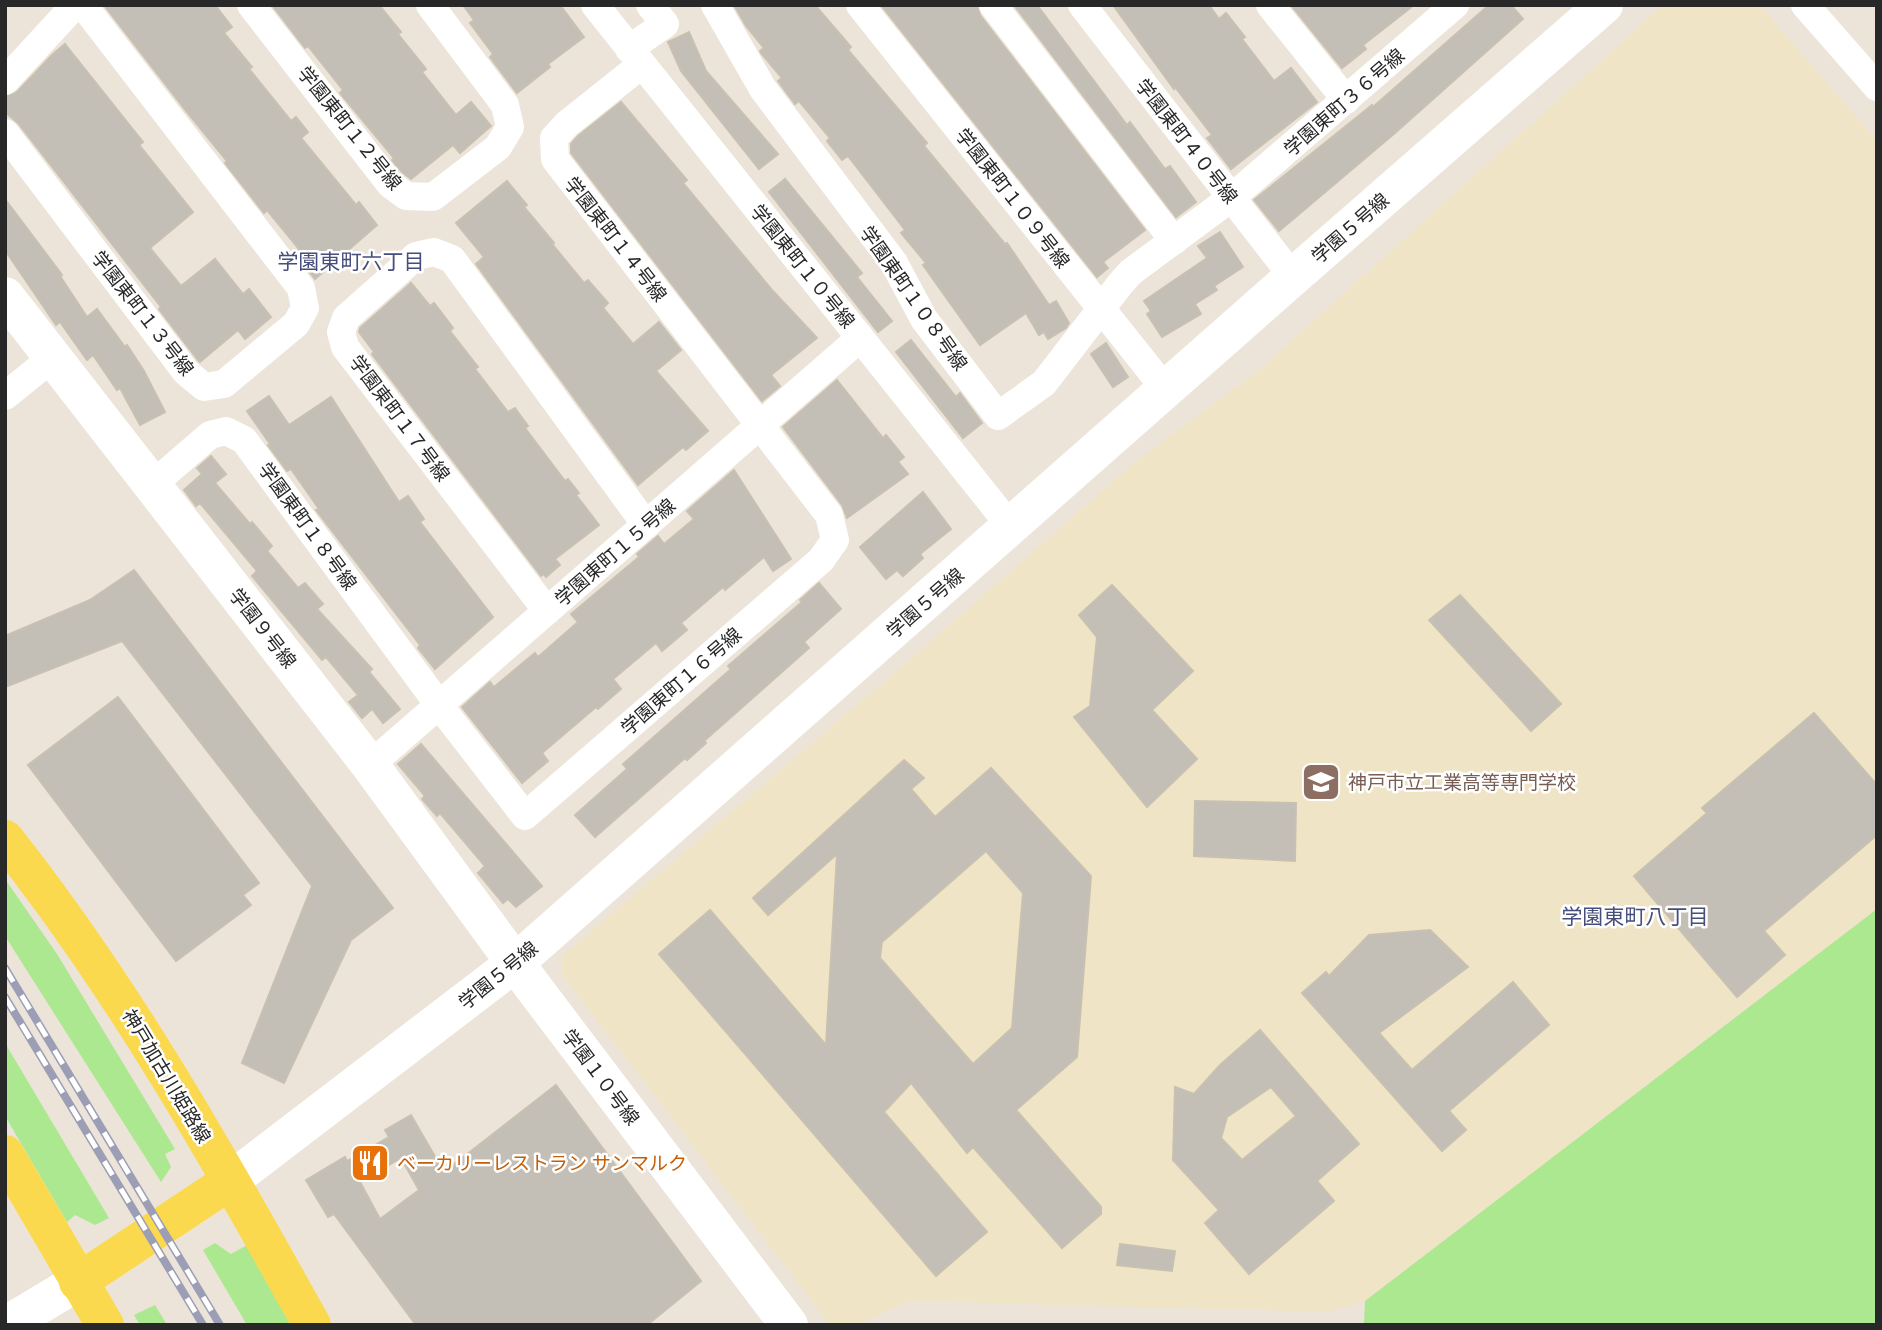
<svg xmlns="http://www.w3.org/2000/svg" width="1882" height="1330" viewBox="0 0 1882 1330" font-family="'PT Sans','Noto Sans JP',sans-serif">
<rect width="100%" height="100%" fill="#ece4d9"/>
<polygon fill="#f0e4c6" points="1663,5 1760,5 1877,141 1877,909 1365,1301 1327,1312 911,1301 855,1325 830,1325 562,975 562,956 914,656 1133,464 1258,371"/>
<g fill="#abe890">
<polygon points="5,879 57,954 175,1149 165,1154 171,1167 161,1182 5,936"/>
<polygon points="1877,909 1877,1325 1364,1325 1365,1301"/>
<polygon points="5,1043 109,1218 95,1225 75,1215 67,1222 5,1116"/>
<polygon points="215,1243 231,1254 249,1244 294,1325 247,1325 203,1250"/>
<polygon points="155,1305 167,1325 140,1325 134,1315"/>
</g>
<g fill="#c3beb6" stroke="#c8c1b2" stroke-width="2" fill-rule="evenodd">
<polygon points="104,5 215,5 232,27 224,33 252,67 249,69 291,121 296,117 308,132 301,138 356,205 359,202 377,225 315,279 295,253 299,249 267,210 264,213 225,163 227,161 186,111"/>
<polygon points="272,5 379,5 401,32 398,34 426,69 422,72 456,115 471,102 491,126 460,153 453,145 411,179 402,172 392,160 394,158 340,93 343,90 308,46 305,48"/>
<polygon points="463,5 560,5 584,37 548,64 550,67 517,93 490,57 493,54 470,23 474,20"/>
<polygon points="734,5 815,5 851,47 848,50 927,143 924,146 1005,244 1007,243 1049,305 1056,301 1069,323 1066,328 1048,339 1044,332 1039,335 1026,313 980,345 923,265 926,263 901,233 905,230 848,156 842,160 827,141 830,138 799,101 795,104 778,81 782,78 761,53 760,51 764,48 746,26"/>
<polygon points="881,5 977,5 980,15 1145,230 1103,262 1108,268 1097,277"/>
<polygon points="1014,5 1037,5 1127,125 1130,122 1165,169 1170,166 1196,202 1176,217"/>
<polygon points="1113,5 1209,5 1219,19 1226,13 1245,37 1242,39 1274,81 1291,68 1317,102 1231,169 1207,138 1212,135 1175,87 1174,89"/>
<polygon points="1291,5 1414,5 1363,45 1366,49 1342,68"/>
<polygon points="1489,5 1511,5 1523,19 1395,133 1279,231 1254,200 1372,105 1373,107"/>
<polygon points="689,32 706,71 778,154 759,169 681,71 668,42"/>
<polygon points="65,44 143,142 139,145 193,212 150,248 181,286 215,259 243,294 249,289 271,317 245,339 238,330 200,362 198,360 159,309 161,307 18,123 5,112 5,97 17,92 53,54"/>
<polygon points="621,102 687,180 683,183 772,290 817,338 771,375 780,386 762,401 571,153 571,144 578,136"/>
<polygon points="785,179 862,273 857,277 892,321 878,332 769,192"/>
<polygon points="507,181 527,205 524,207 554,243 552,244 584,283 588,280 608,303 603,308 633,344 659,322 681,350 656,371 708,431 686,450 683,447 638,485 476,264 484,257 456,223"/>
<polygon points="5,199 62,275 60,276 87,317 97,309 125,347 127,345 144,371 165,412 140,425 120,388 117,390 93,355 87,360 60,322 56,325 5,250"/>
<polygon points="1220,232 1243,267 1214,286 1217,290 1195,304 1201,314 1162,337 1147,314 1151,311 1144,301 1207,258 1198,246"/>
<polygon points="411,283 430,306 434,303 453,328 450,331 478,367 475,369 508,412 515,408 528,426 525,428 565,481 568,479 579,493 576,495 599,525 555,559 560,565 546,577 544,574 541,576 372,354 374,352 359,332 360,328"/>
<polygon points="911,340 956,397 960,393 982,423 963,438 896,352"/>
<polygon points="1106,343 1128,377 1113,387 1091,354"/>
<polygon points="837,380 883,438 886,435 904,457 898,462 908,474 847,518 842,505 783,427"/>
<polygon points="269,396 289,425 331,397 399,502 408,496 424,519 420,522 493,617 435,669 418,648 420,645 316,510 319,509 291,469 287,471 268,445 270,444 247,411"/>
<polygon points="211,456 226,474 215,483 250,524 252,522 272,546 267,551 298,588 305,583 323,604 317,609 372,669 369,672 400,709 383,723 372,709 362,718 349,702 358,695 326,657 322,660 252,576 257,571 200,503 196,506 184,490 202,474 197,468"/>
<polygon points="734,470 791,559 773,571 764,557 725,590 723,587 681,623 687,630 662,651 656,643 613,679 621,689 598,709 596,707 542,753 548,761 522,783 462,707 490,682 494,687 535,653 538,657 578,622 571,614 639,557 637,554 658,536 664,544 694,519 687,511"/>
<polygon points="923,492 951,529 920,554 923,558 903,576 897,570 886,579 860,547"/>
<polygon points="134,570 393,908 351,940 284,1083 242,1063 312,886 122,641 5,687 5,636 90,600"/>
<polygon points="819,583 841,609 804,642 809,648 704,741 706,743 687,760 685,758 595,837 575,815 627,769 623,764 731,669 728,666 802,602 800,600"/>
<polygon points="1112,585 1193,671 1152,710 1197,759 1147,807 1074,717 1090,706 1097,637 1079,615"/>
<polygon points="1460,595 1561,704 1531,731 1429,620"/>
<polygon points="118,697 259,883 243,895 251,905 176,961 28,765"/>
<polygon points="1814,713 1877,785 1877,835 1764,931 1785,955 1737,997 1634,876 1707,813 1702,808"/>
<polygon points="421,744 542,886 516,907 508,899 503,903 478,873 485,866 440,813 437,816 422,799 425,796 398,764"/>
<path d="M904,760L924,778L911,789L935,817L991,768L1091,876L1077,1057L1016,1110L1101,1207V1214L1062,1248L973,1147L967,1153L911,1083L884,1112L987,1232L936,1276L659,954L710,910L826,1045L837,854L768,915L753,898ZM986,851L1023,893L1012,1028L973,1064L880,958L882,942Z"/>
<polygon points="1195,801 1296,803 1295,861 1194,856"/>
<polygon points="1430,930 1468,967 1379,1033 1412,1070 1513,982 1549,1025 1449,1111 1466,1130 1442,1151 1302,993 1326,972 1329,976 1369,935"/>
<path d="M1260,1030L1359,1144L1317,1181L1334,1201L1249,1274L1205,1223L1219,1210L1173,1160L1175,1087L1194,1094L1220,1065ZM1271,1087L1296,1116L1242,1160L1221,1138L1227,1117Z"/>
<path d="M556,1085L701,1281L647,1325H416L334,1214L328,1217L306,1180L345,1157L347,1161L389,1137L385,1130L411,1115L444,1172ZM401,1158L419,1190L380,1219L360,1182Z"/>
<polygon points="1120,1244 1175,1251 1172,1271 1117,1265"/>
</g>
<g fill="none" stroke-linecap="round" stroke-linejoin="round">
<g stroke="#fff" stroke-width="28">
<polyline points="251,5 390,184 406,196 433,197 498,147 510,127 505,105 430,5"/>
<polyline points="595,5 1011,527"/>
<polyline points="715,5 763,89 894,263 924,319 998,416 1044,383 1121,283 1131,272 1231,198 1455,5"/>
<polyline points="860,5 1166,390"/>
<polyline points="993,5 1174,241"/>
<polyline points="1082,5 1293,277"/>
<polyline points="1270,5 1346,100"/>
<polyline points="1805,5 1877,87"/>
<polyline points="629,49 665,24 650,5"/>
<polyline points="5,81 75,5"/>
<polyline points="5,133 186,372 204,387 224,384 296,324 305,308 301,288 83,5"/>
<polyline points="5,396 52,358"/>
<polyline points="152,485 210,435 226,431 244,440 439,705 525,816 821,560 835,540 829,515 555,159 554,138 567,124 641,65"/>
<polyline points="547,611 345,347 341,332 346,318 416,256 434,252 452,259 646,525"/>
<polyline points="370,765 860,338"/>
</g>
<g stroke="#fff" stroke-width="38">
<polyline points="5,296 370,765 515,963 789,1325"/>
<polyline points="230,1181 515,963 1286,283 1604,5"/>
<polyline points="6,1325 78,1282"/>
</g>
<g stroke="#fbd94f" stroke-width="38">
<path d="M5,839C124,989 219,1158 312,1325"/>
<polyline points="5,1154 105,1325"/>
<polyline points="78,1282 230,1181"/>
</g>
<g stroke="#9b9eb5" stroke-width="8">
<g id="rail">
<polyline points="5,968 220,1325"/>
<polyline points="5,997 203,1325"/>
</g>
</g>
<use href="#rail" stroke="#fff" stroke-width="5" stroke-dasharray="16" stroke-linecap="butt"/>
</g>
<defs>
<g id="school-square" transform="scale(2.0125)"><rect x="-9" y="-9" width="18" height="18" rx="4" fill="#8d6e63" stroke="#fff"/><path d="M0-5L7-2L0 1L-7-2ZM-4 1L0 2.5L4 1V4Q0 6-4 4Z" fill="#fff"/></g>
<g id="restaurant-square" transform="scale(2.0125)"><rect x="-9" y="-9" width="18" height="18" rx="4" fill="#e8710a" stroke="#fff"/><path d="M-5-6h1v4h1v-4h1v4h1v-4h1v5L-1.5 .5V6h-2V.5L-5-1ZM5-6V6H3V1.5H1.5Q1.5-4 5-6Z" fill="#fff"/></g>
</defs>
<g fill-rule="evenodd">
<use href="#school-square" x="1321" y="782"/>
<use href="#restaurant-square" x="370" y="1163"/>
</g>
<g text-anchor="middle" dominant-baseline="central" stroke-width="5" stroke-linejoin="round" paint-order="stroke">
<g font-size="19" fill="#282828" stroke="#fff">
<text transform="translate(1344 102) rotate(-41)">学園東町３６号線</text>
<text transform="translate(350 128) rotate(51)">学園東町１２号線</text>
<text transform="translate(1187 141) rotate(52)">学園東町４０号線</text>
<text transform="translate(1013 198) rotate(52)">学園東町１０９号線</text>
<text transform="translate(1350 228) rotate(-41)">学園５号線</text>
<text transform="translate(616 239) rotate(52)">学園東町１４号線</text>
<text transform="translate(803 266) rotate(51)">学園東町１０号線</text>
<text transform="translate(914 298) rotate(55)">学園東町１０８号線</text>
<text transform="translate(143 313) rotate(52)">学園東町１３号線</text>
<text transform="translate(400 418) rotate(53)">学園東町１７号線</text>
<text transform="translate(308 526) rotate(54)">学園東町１８号線</text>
<text transform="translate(615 552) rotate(-41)">学園東町１５号線</text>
<text transform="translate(925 603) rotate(-41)">学園５号線</text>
<text transform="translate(263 628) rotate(52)">学園９号線</text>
<text transform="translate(681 681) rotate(-41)">学園東町１６号線</text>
<text transform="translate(498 975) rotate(-39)">学園５号線</text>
<text transform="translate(167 1076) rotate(59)">神戸加古川姫路線</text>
<text transform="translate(601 1077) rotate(53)">学園１０号線</text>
</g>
<g font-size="19" fill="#785e54" stroke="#fff" text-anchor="start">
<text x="1348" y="782">神戸市立工業高等専門学校</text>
</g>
<g font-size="19" fill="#c56008" stroke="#fff" text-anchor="start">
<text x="397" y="1163">ベーカリーレストラン サンマルク</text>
</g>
<g font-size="21" fill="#464e7c" stroke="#fff">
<text x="351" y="261">学園東町六丁目</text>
<text x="1635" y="916">学園東町八丁目</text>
</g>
</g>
<rect width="1882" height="1330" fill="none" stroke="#282828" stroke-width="14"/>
</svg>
